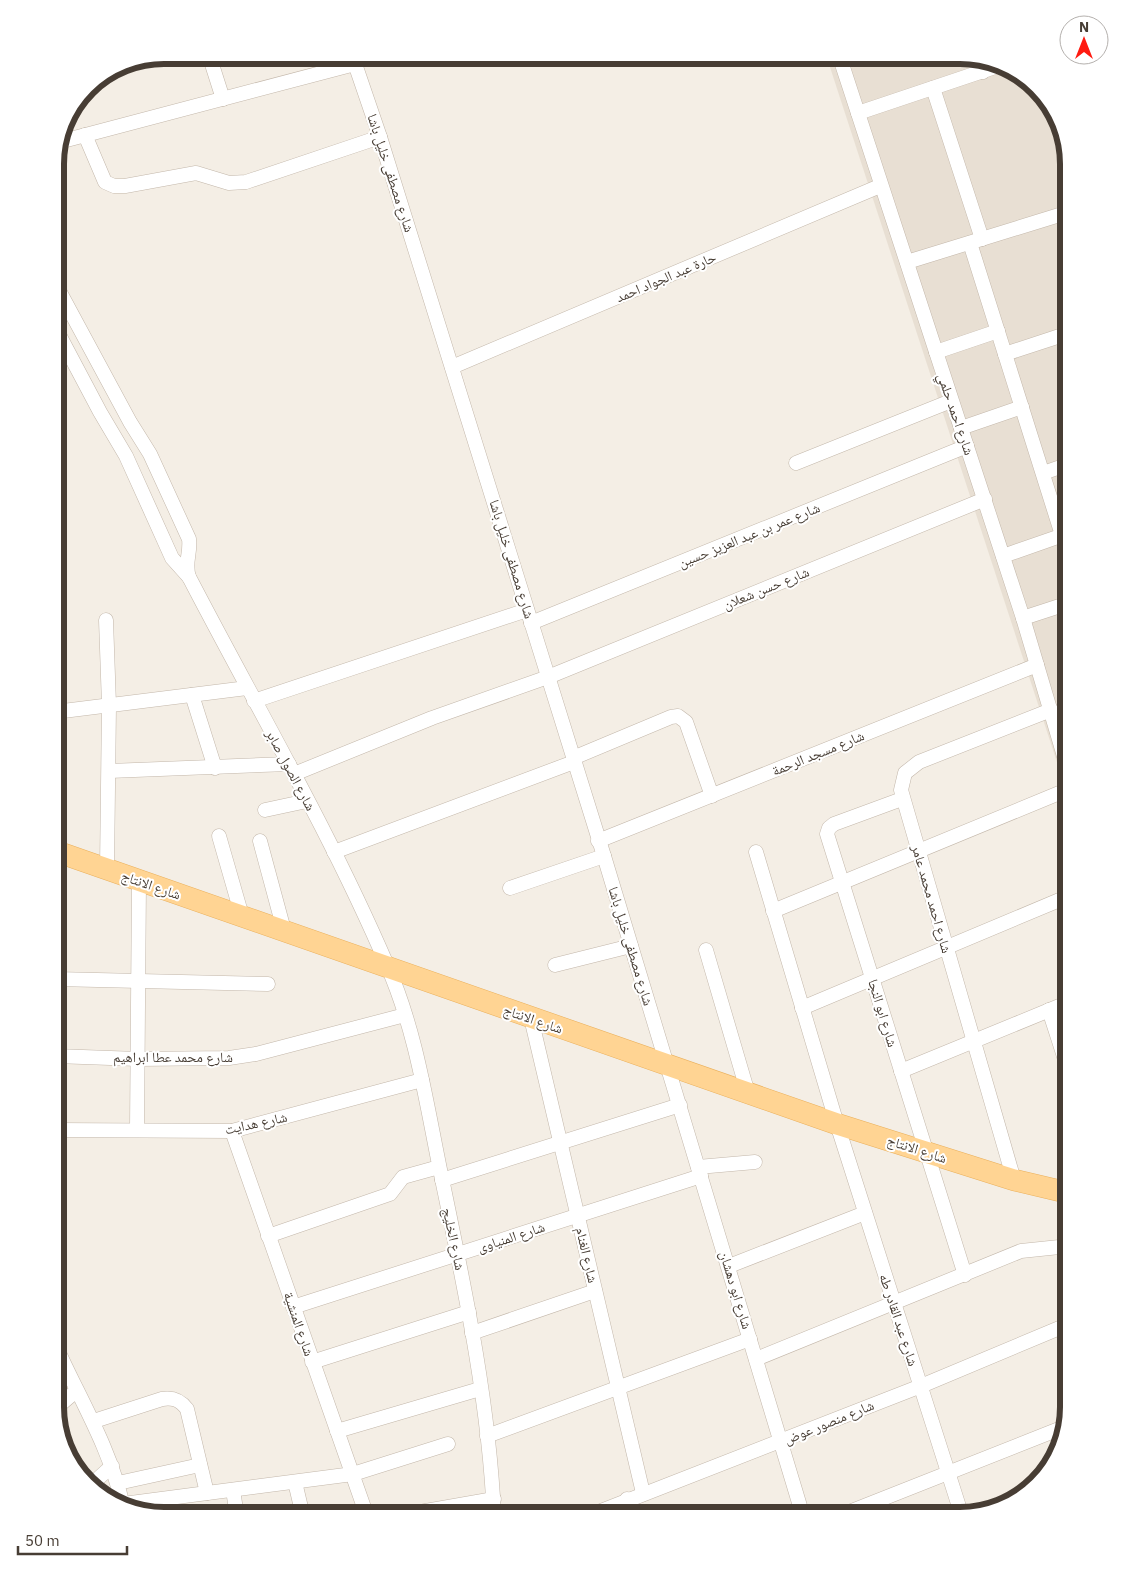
<svg xmlns="http://www.w3.org/2000/svg" width="1124" height="1571" viewBox="0 0 1124 1571" font-family="'IBM Plex Sans','Noto Naskh Arabic',sans-serif">
<rect width="100%" height="100%" fill="#f4eee5"/>
<polygon fill="#e8dfd3" points="826,55 967,55 1015,70 1054,109 1069,163 1069,799"/>
<g fill="none" stroke-linecap="round" stroke-linejoin="round">
<g stroke="#c3b7aa" stroke-width="15">
<g id="street">
<polyline points="209,55 223,99"/>
<polyline points="352,55 380,137 604,856 803,1516"/>
<polyline points="839,55 1023,618 1069,773"/>
<polyline points="979,59 983,72"/>
<polyline points="933,88 982,239"/>
<polyline points="858,113 1001,65"/>
<polyline points="85,135 105,182 114,186 125,186 196,173 229,183 246,182 380,137"/>
<polyline points="59,142 355,64"/>
<polyline points="970,243 1062,535"/>
<polyline points="907,262 1069,212"/>
<path d="M55,283L130,422L150,454L189,539C191,553 184,563 189,577C256,706 330,832 387,965C417,1033 427,1108 442,1179C465,1290 489,1402 494,1516"/>
<polyline points="55,327 100,412 126,456 172,558 189,577"/>
<polyline points="936,352 998,331"/>
<polyline points="1005,354 1069,333"/>
<polyline points="452,367 880,186"/>
<polyline points="961,428 1022,407"/>
<polyline points="796,463 951,401"/>
<polyline points="1043,473 1069,464"/>
<polyline points="1003,556 1069,533"/>
<polyline points="1023,618 1069,603"/>
<polyline points="106,620 109,705 107,869"/>
<polyline points="531,623 967,446"/>
<polyline points="192,695 215,768"/>
<polyline points="254,701 527,610"/>
<polyline points="55,712 247,688"/>
<polyline points="573,758 671,717 678,716 686,722 712,796"/>
<polyline points="109,771 289,764"/>
<polyline points="294,774 432,718 548,677 985,499"/>
<polyline points="902,799 834,824 829,828 827,834 965,1275"/>
<polyline points="265,810 307,801"/>
<polyline points="219,836 242,916"/>
<polyline points="260,841 284,930"/>
<polyline points="598,841 1037,665"/>
<polyline points="334,852 574,762"/>
<polyline points="756,852 837,1124 962,1516"/>
<polyline points="510,888 604,856"/>
<polyline points="773,911 1069,789"/>
<polyline points="706,950 748,1093"/>
<polyline points="555,965 631,946"/>
<polyline points="55,979 268,984"/>
<polyline points="802,1008 1069,896"/>
<polyline points="1049,1010 1069,1072"/>
<polyline points="531,1018 643,1493"/>
<polyline points="55,1056 138,1059 229,1058 256,1054 405,1015"/>
<polyline points="901,1071 1069,1002"/>
<polyline points="55,1130 232,1131 422,1080"/>
<polyline points="137,1130 139,881"/>
<polyline points="232,1131 367,1516"/>
<polyline points="698,1167 755,1162"/>
<polyline points="442,1180 680,1105"/>
<polyline points="1014,1180 901,790 905,773 919,762 1051,710"/>
<polyline points="268,1236 390,1194 403,1177 439,1167"/>
<polyline points="729,1266 865,1213"/>
<polyline points="293,1307 701,1176"/>
<polyline points="472,1333 595,1291"/>
<path d="M55,1344C79,1398 110,1447 123,1506"/>
<polyline points="756,1359 1021,1251 1069,1246"/>
<polyline points="312,1362 469,1312"/>
<polyline points="55,1409 76,1391"/>
<path d="M94,1421L162,1399C173,1397 180,1400 187,1409L207,1493"/>
<polyline points="337,1431 480,1389"/>
<polyline points="487,1436 750,1339"/>
<polyline points="295,1482 303,1516"/>
<polyline points="118,1483 200,1465"/>
<polyline points="92,1484 112,1466"/>
<polyline points="233,1490 237,1516"/>
<polyline points="627,1499 634,1516"/>
<polyline points="123,1504 353,1474 448,1444"/>
<polyline points="397,1516 494,1499"/>
<polyline points="588,1516 921,1386 1069,1324"/>
<polyline points="839,1516 1064,1427"/>
</g>
</g>
<g stroke="#eab05c" stroke-width="22">
<polyline id="primary" points="55,851 837,1124 1014,1180 1069,1193"/>
</g>
<use href="#street" stroke="#fff" stroke-width="14"/>
<use href="#primary" stroke="#ffd493" stroke-width="21"/>
</g>
<g text-anchor="middle" dominant-baseline="central" stroke-width="4" stroke-linejoin="round" paint-order="stroke">
<g font-size="14" fill="#473d34" stroke="#fff">
<text transform="translate(391 173) rotate(72)">شارع مصطفى خليل باشا</text>
<text transform="translate(666 277) rotate(-23)">حارة عبد الجواد احمد</text>
<text transform="translate(956 414) rotate(71)">شارع احمد حلمي</text>
<text transform="translate(749 535) rotate(-22)">شارع عمر بن عبد العزيز حسين</text>
<text transform="translate(512 559) rotate(73)">شارع مصطفى خليل باشا</text>
<text transform="translate(766 588) rotate(-22)">شارع حسن شعلان</text>
<text transform="translate(818 753) rotate(-22)">شارع مسجد الرحمة</text>
<text transform="translate(291 770) rotate(62)">شارع الصول صابر</text>
<text transform="translate(151 885) rotate(19)">شارع الانتاج</text>
<text transform="translate(932 899) rotate(74)">شارع احمد محمد عامر</text>
<text transform="translate(631 946) rotate(73)">شارع مصطفى خليل باشا</text>
<text transform="translate(883 1013) rotate(73)">شارع ابو النجا</text>
<text transform="translate(533 1019) rotate(19)">شارع الانتاج</text>
<text x="173" y="1057">شارع محمد عطا ابراهيم</text>
<text transform="translate(256 1123) rotate(-12)">شارع هدايت</text>
<text transform="translate(917 1149) rotate(18)">شارع الانتاج</text>
<text transform="translate(511 1237) rotate(-18)">شارع المنياوى</text>
<text transform="translate(454 1239) rotate(78)">شارع الخليج</text>
<text transform="translate(587 1255) rotate(77)">شارع الغنام</text>
<text transform="translate(736 1290) rotate(73)">شارع ابو دهشان</text>
<text transform="translate(899 1320) rotate(72)">شارع عبد القادر طه</text>
<text transform="translate(299 1324) rotate(71)">شارع المنشية</text>
<text transform="translate(829 1422) rotate(-22)">شارع منصور عوض</text>
</g>
</g>
<path d="M0 0H1124V1571H0ZM164 64H960A100 100 0 0 1 1060 164V1407A100 100 0 0 1 960 1507H164A100 100 0 0 1 64 1407V164A100 100 0 0 1 164 64Z" fill="#fff" fill-rule="evenodd"/>
<path fill="none" stroke="#473d34" stroke-width="6" d="M164 64H960A100 100 0 0 1 1060 164V1407A100 100 0 0 1 960 1507H164A100 100 0 0 1 64 1407V164A100 100 0 0 1 164 64Z"/>
<g transform="translate(1084 40)"><circle r="24" fill="#ffffff" stroke="#b5b1ae"/>
<path d="M0-4L9 19L0 12L-9 19Z" fill="#ff1b11"/>
<text y="-8" font-size="14" font-weight="bold" text-anchor="middle" fill="#473d34">N</text>
</g>
<path d="M18 1546v8h109v-8" fill="none" stroke="#473d34" stroke-width="2.5"/>
<text x="25" y="1546" font-size="15" fill="#473d34" stroke="#ffffff" stroke-width="4" paint-order="stroke">50 m</text>
</svg>
